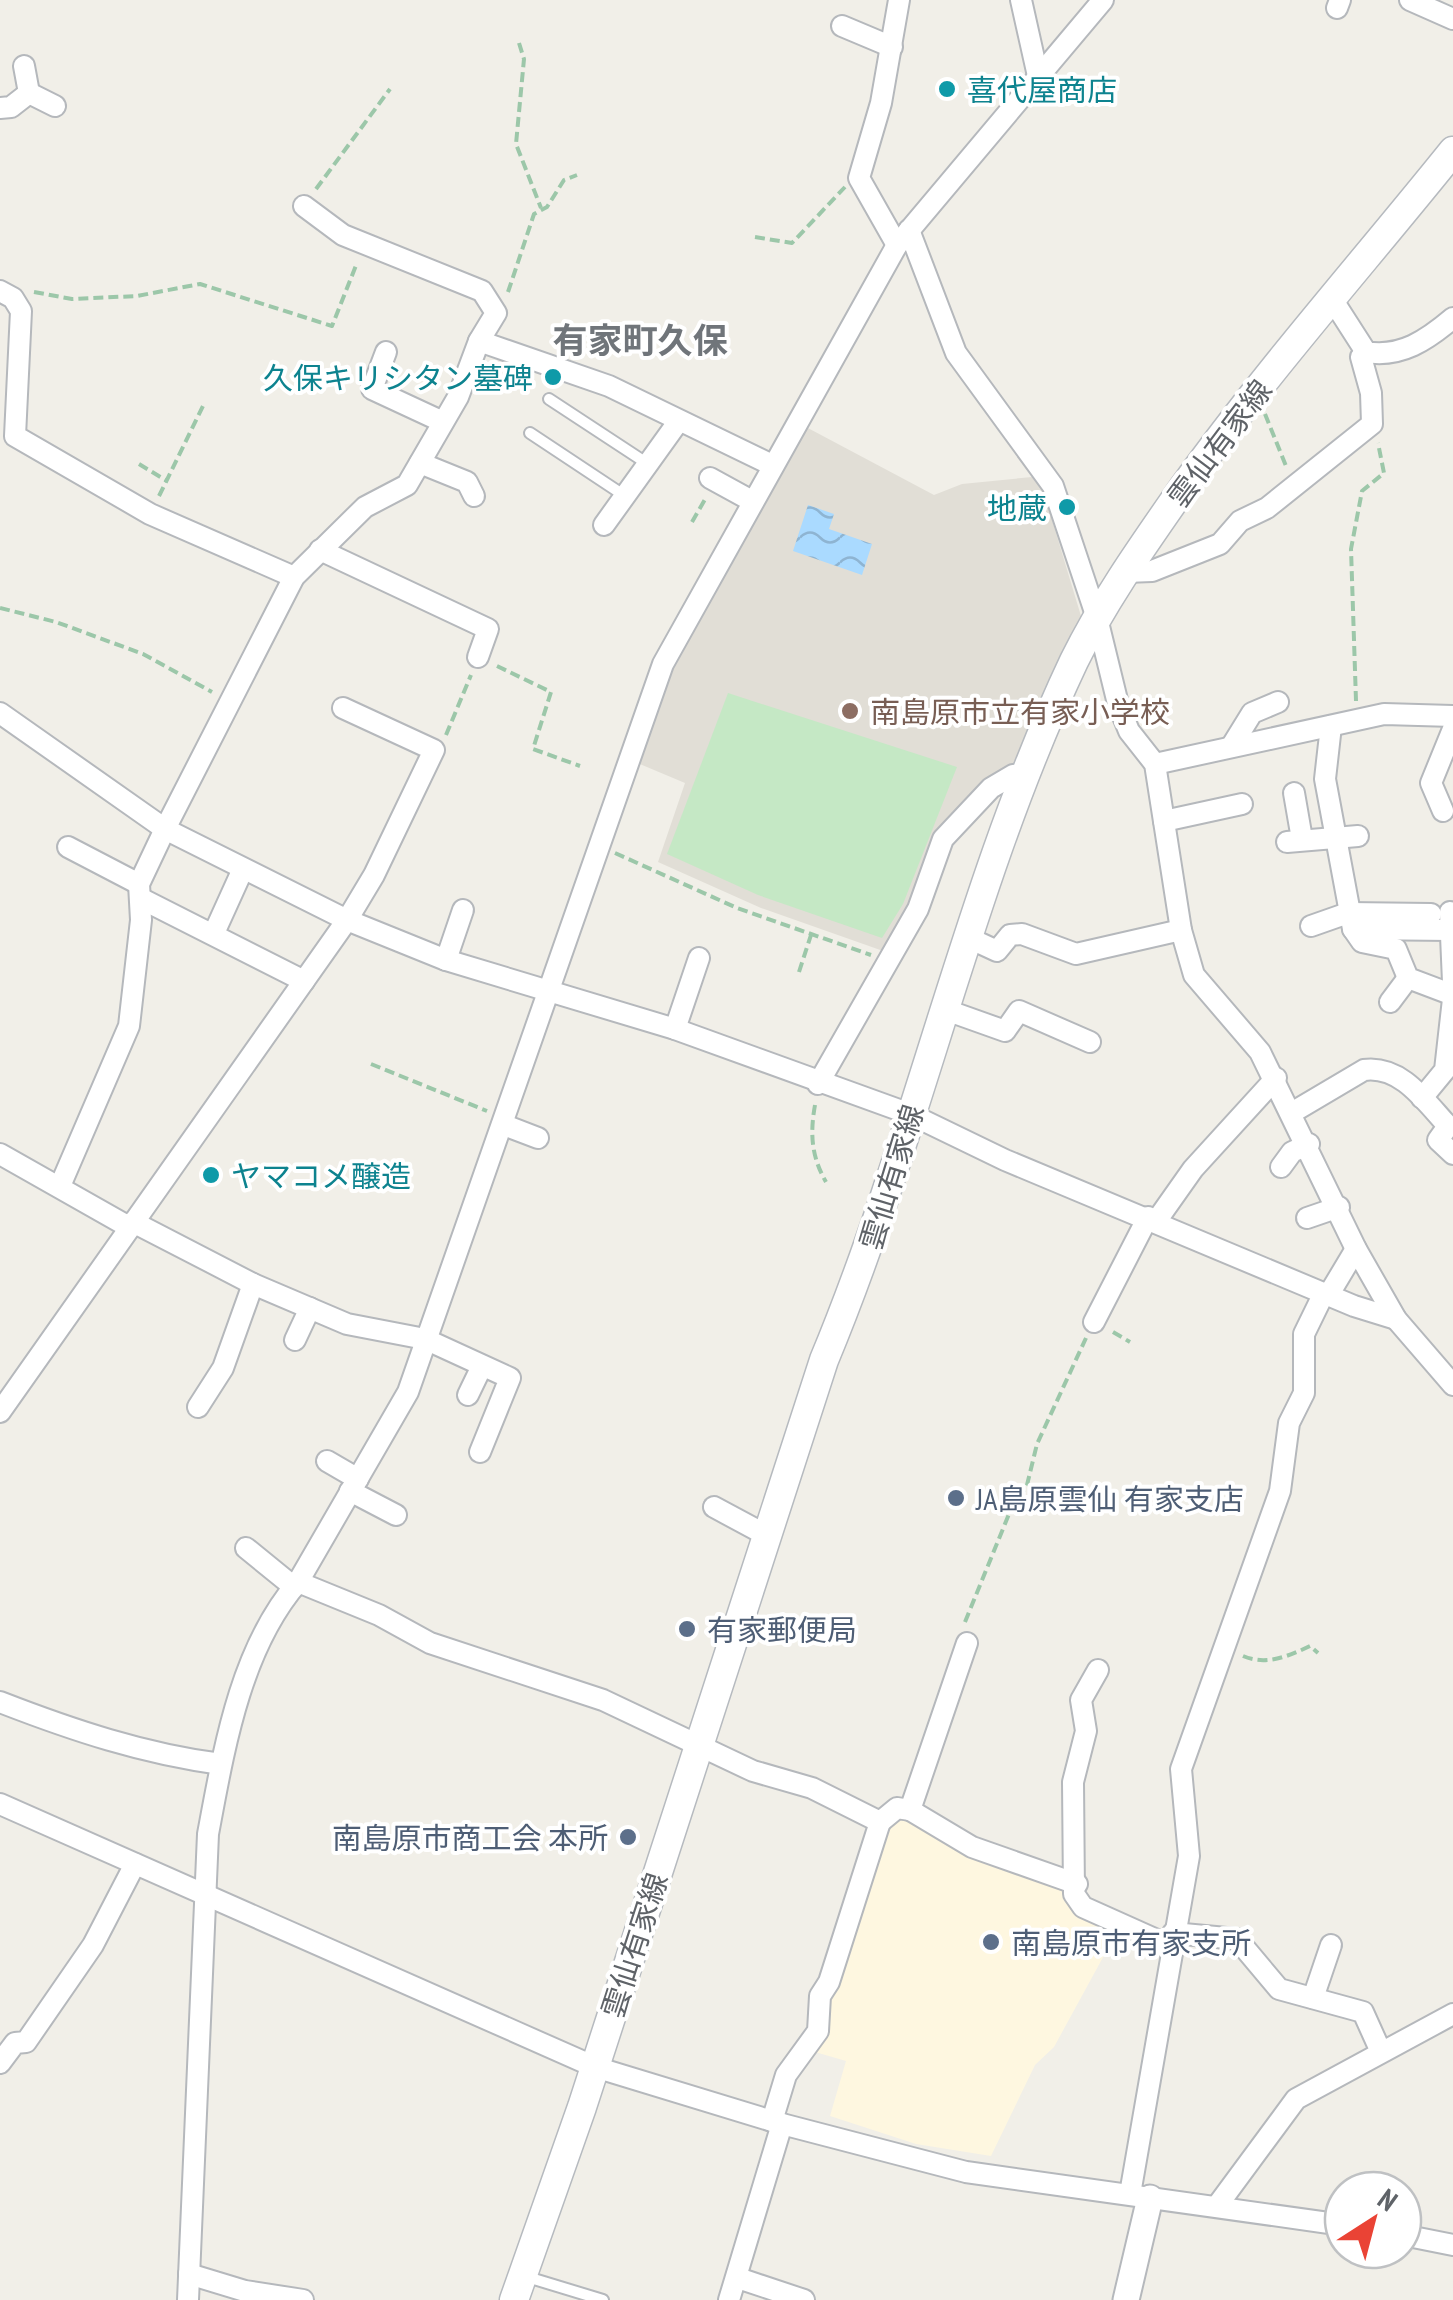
<svg xmlns="http://www.w3.org/2000/svg" width="1453" height="2300" viewBox="0 0 1453 2300" font-family="'PT Sans Narrow','Noto Sans JP',sans-serif">
<defs>
<pattern id="water-waves" width="16" height="10" patternUnits="userSpaceOnUse" patternTransform="scale(2.5)"><rect width="16" height="10" fill="#aadaff"/><path d="M0 5q4-4 8 0t8 0" fill="none" stroke="#8eb4d2"/></pattern>
</defs>
<rect width="100%" height="100%" fill="#f1efe8"/>
<polygon fill="#fef7e0" points="898,1812 1060,1883 1069,1902 1119,1928 1054,2047 1035,2065 991,2156 916,2144 830,2116 846,2061 815,2052 884,1824"/>
<polygon fill="#e1ded6" points="806,427 934,495 962,484 1032,477 1043,490 1084,626 1020,769 939,829 912,905 886,952 761,908 658,862 685,783 635,762 674,660"/>
<polygon fill="#c5e8c5" points="728,693 957,767 903,904 882,938 758,895 667,854"/>
<polygon fill="url(#water-waves)" points="808,505 834,514 829,529 872,544 862,575 793,551"/>
<g fill="none" stroke-linecap="round" stroke-linejoin="round">
<g stroke="#b5b8bc" stroke-width="14">
<g id="service">
<polyline points="549,399 648,464"/>
<polyline points="530,433 625,496"/>
<polyline points="1022,705 1050,715"/>
<polyline points="524,2276 603,2300"/>
</g>
</g>
<g stroke="#b5b8bc" stroke-width="24">
<g id="minor">
<polyline points="1021,0 1038,76"/>
<polyline points="1410,0 1453,19"/>
<polyline points="1337,8 1340,0"/>
<polyline points="842,26 892,47"/>
<polyline points="29,93 55,106"/>
<polyline points="0,108 11,107 29,93 24,66"/>
<polyline points="304,206 343,235 482,291 496,313 479,341"/>
<polyline points="909,230 956,353 1053,486 1097,618 1118,704 1129,731 1155,764 1181,930 1194,975 1260,1052 1356,1249 1396,1319 1453,1385"/>
<polyline points="897,245 859,178 881,103 899,0"/>
<polyline points="0,291 13,298 21,311 15,436 150,514 294,577"/>
<path d="M1332,299L1366,352C1401,358 1427,340 1453,318"/>
<polyline points="386,352 372,389 443,422"/>
<polyline points="420,463 467,482 474,496"/>
<polyline points="710,478 752,501"/>
<polyline points="604,525 678,422"/>
<polyline points="320,550 488,629 478,657"/>
<polyline points="1126,572 1152,571 1220,544 1240,521 1267,508 1372,424 1371,393 1361,357 1366,352"/>
<polyline points="0,713 165,829 347,920 446,960 675,1029 910,1114 1005,1160 1354,1306 1396,1319"/>
<polyline points="1331,726 1325,779 1353,929 1362,942 1396,949 1408,978 1453,995"/>
<polyline points="1231,747 1252,713 1278,702"/>
<polyline points="1155,764 1384,714 1453,716"/>
<polyline points="1294,793 1302,839"/>
<polyline points="1443,811 1431,783 1453,729"/>
<polyline points="1164,821 1242,804"/>
<polyline points="1287,842 1358,836"/>
<polyline points="68,847 139,884"/>
<polyline points="140,898 304,981"/>
<polyline points="1450,912 1453,982"/>
<polyline points="1311,926 1348,913 1431,914"/>
<polyline points="1353,929 1451,930"/>
<polyline points="214,933 243,869"/>
<polyline points="971,939 997,951 1010,935 1022,934 1076,954 1181,930"/>
<polyline points="446,960 463,910"/>
<polyline points="1390,1002 1408,978"/>
<polyline points="946,1010 1005,1031 1019,1011 1090,1042"/>
<polyline points="675,1029 699,958"/>
<polyline points="818,1084 918,909 943,839 991,788 1013,775 1027,774"/>
<polyline points="1422,1098 1445,1070 1453,999"/>
<path d="M1293,1112L1364,1070C1401,1065 1425,1101 1448,1126L1438,1140L1453,1154"/>
<polyline points="504,1125 538,1138"/>
<polyline points="0,1154 129,1227"/>
<polyline points="1281,1167 1292,1152 1309,1144"/>
<polyline points="60,1186 129,1026 141,920 139,884 165,829 294,577 365,507 407,485 458,397 479,341 609,386 772,465"/>
<polyline points="1307,1218 1339,1207"/>
<polyline points="1157,1220 1193,1169 1276,1078"/>
<polyline points="133,1222 253,1284 347,1324 425,1339 510,1378 480,1452"/>
<polyline points="1329,1294 1356,1249"/>
<polyline points="1094,1322 1148,1217"/>
<polyline points="295,1340 310,1308"/>
<polyline points="468,1395 482,1366"/>
<polyline points="198,1407 223,1368 253,1284"/>
<polyline points="0,1412 347,920 374,875 434,750 343,708"/>
<polyline points="327,1461 358,1479"/>
<polyline points="350,1491 396,1515"/>
<polyline points="714,1507 766,1535"/>
<polyline points="246,1548 294,1587"/>
<polyline points="298,1582 379,1615 430,1643 603,1700 753,1771 812,1788 880,1822 897,1808 910,1810"/>
<polyline points="967,1643 910,1810 972,1847 1077,1884"/>
<polyline points="1098,1670 1081,1700 1086,1731 1073,1782 1074,1894 1083,1907 1170,1946"/>
<path d="M0,1702C72,1730 144,1754 221,1764"/>
<polyline points="0,1804 595,2067 782,2124 966,2172 1343,2225"/>
<polyline points="1173,1933 1237,1939 1279,1989 1363,2012 1381,2052"/>
<polyline points="1313,1998 1331,1945"/>
<polyline points="0,2063 15,2043 26,2042 93,1945 135,1864"/>
<polyline points="772,2121 786,2075 818,2031 820,1996 829,1982 880,1822"/>
<polyline points="1130,2194 1189,1856 1181,1769 1280,1491 1289,1423 1304,1393 1304,1334 1324,1293"/>
<polyline points="1217,2206 1296,2099 1453,2014"/>
<polyline points="1403,2235 1453,2245"/>
<polyline points="189,2274 245,2291 303,2300"/>
<polyline points="738,2278 804,2300"/>
<path d="M188,2300L208,1834C224,1749 240,1649 298,1582L408,1392L663,664L897,245L1103,0"/>
<polyline points="729,2300 782,2124"/>
</g>
</g>
<g stroke="#b5b8bc" stroke-width="29">
<polyline id="tertiary" points="1126,2300 1150,2198"/>
</g>
<g stroke="#b6babf" stroke-width="31">
<path id="secondary" d="M514,2300L582,2107L824,1360C919,1132 968,885 1074,661C1104,600 1144,544 1183,488C1267,371 1363,263 1453,151"/>
</g>
<g stroke="#9cc7a9" stroke-width="4" stroke-dasharray="10 5" stroke-linecap="butt">
<polyline points="519,43 524,59 516,144 541,208"/>
<polyline points="316,189 390,89"/>
<polyline points="755,237 792,243 845,187"/>
<polyline points="34,292 72,299 137,296 200,284 332,326 357,263"/>
<polyline points="508,292 534,214 547,207 564,180 577,175"/>
<polyline points="1265,414 1286,466"/>
<polyline points="139,464 167,481"/>
<polyline points="159,496 203,406"/>
<polyline points="692,522 707,496"/>
<polyline points="0,608 56,622 143,654 212,692"/>
<polyline points="497,666 551,692 533,749 580,766"/>
<polyline points="1356,701 1351,549 1362,491 1384,473 1378,443"/>
<polyline points="1074,716 1099,710"/>
<polyline points="446,735 471,675"/>
<polyline points="615,853 737,908 871,955"/>
<polyline points="799,972 811,935"/>
<polyline points="371,1064 487,1111"/>
<path d="M815,1105C810,1133 811,1156 826,1182"/>
<polyline points="1113,1332 1130,1342"/>
<polyline points="965,1622 1009,1514 1027,1485 1037,1444 1086,1338"/>
<path d="M1243,1656C1266,1666 1289,1656 1310,1646L1318,1653"/>
</g>
<use href="#service" stroke="#fff" stroke-width="10"/>
<use href="#minor" stroke="#fff" stroke-width="20"/>
<use href="#tertiary" stroke="#fff" stroke-width="25"/>
<use href="#secondary" stroke="#fff" stroke-width="28"/>
</g>
<g fill="#0f9aa8" stroke="#fff" stroke-width="4">
<circle cx="947" cy="89" r="10"/>
<circle cx="553" cy="377" r="10"/>
<circle cx="1067" cy="507" r="10"/>
<circle cx="211" cy="1175" r="10"/>
</g>
<circle fill="#8d6e63" stroke="#fff" stroke-width="4" cx="850" cy="711" r="10"/>
<g fill="#5c6f8a" stroke="#fff" stroke-width="4">
<circle cx="956" cy="1498" r="10"/>
<circle cx="687" cy="1629" r="10"/>
<circle cx="628" cy="1837" r="10"/>
<circle cx="991" cy="1942" r="10"/>
</g>
<g text-anchor="middle" dominant-baseline="central" stroke-width="8" stroke-linejoin="round" paint-order="stroke">
<g font-size="30" fill="#0d838f" stroke="#fff" text-anchor="start">
<text x="967" y="89">喜代屋商店</text>
<text x="533" y="377" text-anchor="end">久保キリシタン墓碑</text>
<text x="1047" y="507" text-anchor="end">地蔵</text>
<text x="231" y="1175">ヤマコメ醸造</text>
</g>
<g font-size="30" fill="#5f6368" stroke="#fff">
<text transform="translate(1219 443) rotate(-53)">雲仙有家線</text>
<text transform="translate(891 1177) rotate(-73)">雲仙有家線</text>
<text transform="translate(634 1945) rotate(-72)">雲仙有家線</text>
</g>
<g font-size="30" fill="#785e54" stroke="#fff" text-anchor="start">
<text x="870" y="711">南島原市立有家小学校</text>
</g>
<g font-size="30" fill="#4e5e75" stroke="#fff" text-anchor="start">
<text x="976" y="1498">JA島原雲仙 有家支店</text>
<text x="707" y="1629">有家郵便局</text>
<text x="608" y="1837" text-anchor="end">南島原市商工会 本所</text>
<text x="1011" y="1942">南島原市有家支所</text>
</g>
<g font-size="35" font-weight="bold" fill="#70757a" stroke="#fff">
<text x="640" y="340">有家町久保</text>
</g>
</g>
<g transform="translate(1373 2220) rotate(36)"><circle r="48" fill="#ffffff" stroke="#bfc1c3" stroke-width="2.5"/>
<path d="M0-8L18 38L0 25L-18 38Z" fill="#ea4335"/>
<text y="-15" font-size="28" font-weight="bold" text-anchor="middle" fill="#5f6368">N</text>
</g>
</svg>
